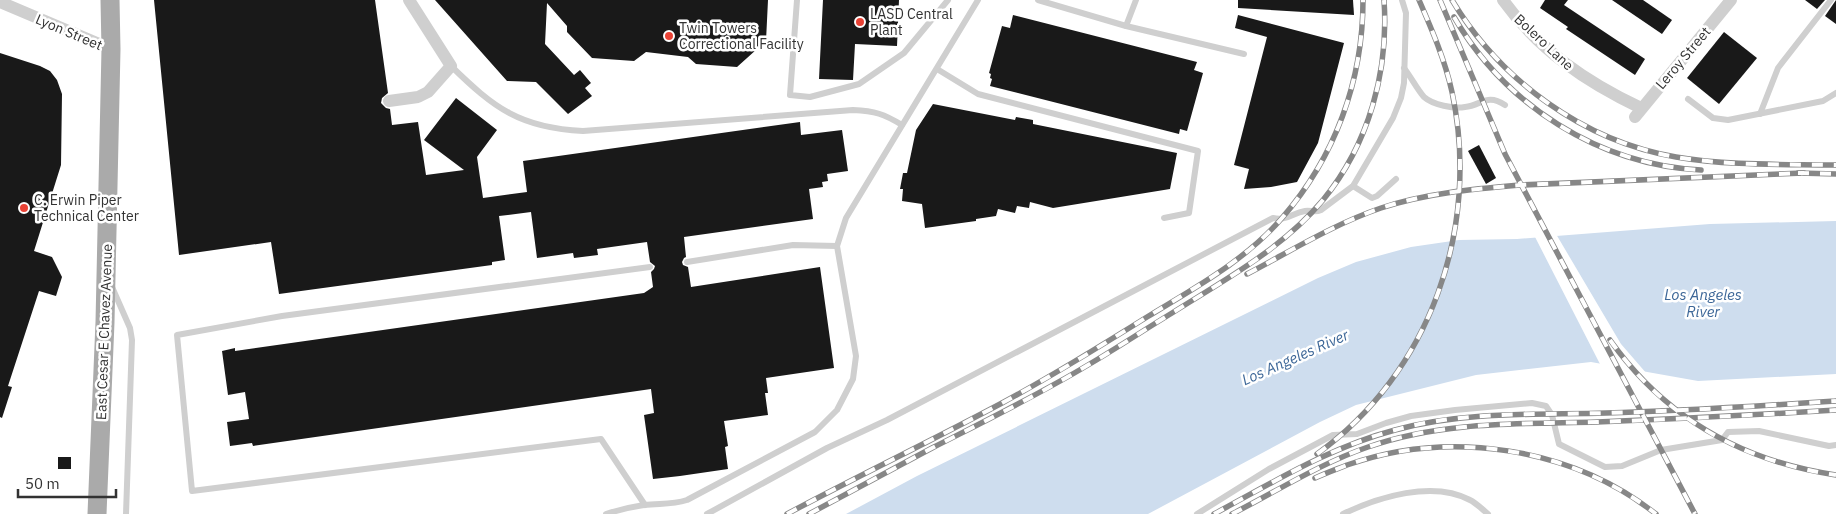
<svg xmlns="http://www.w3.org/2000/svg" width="1836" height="514" viewBox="0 0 1836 514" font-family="'IBM Plex Sans',sans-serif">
<rect width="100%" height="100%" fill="#fff"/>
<polygon fill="#ceddee" points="1836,221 1836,374 1698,381 1591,362 1476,375 1356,405 1320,422 1148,514 846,514 917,476 1318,278 1356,262 1411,247 1459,240 1517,239 1710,224"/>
<polygon fill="#fff" points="1556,234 1621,344 1647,374 1601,366 1534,235"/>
<g fill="#191919">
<polygon points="154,0 375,0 388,93 382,98 381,103 386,108 390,109 392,125 418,122 426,175 464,170 424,140 456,98 497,130 477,157 483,198 527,192 523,161 800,122 801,135 842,130 848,171 827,174 828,181 822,182 823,187 809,189 813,219 684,237 686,257 684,258 682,262 683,265 688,267 691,287 820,267 834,368 766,378 768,393 765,393 768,415 724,421 728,446 725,447 728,469 680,476 653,479 644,415 654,413 651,389 253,446 252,443 230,446 227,422 249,419 245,392 228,395 222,351 235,348 235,351 644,293 653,287 651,272 654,269 655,266 650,262 647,242 597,249 598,255 574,258 573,253 537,258 531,212 499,216 505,260 492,262 492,265 279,294 271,242 179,255"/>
<polygon points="435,0 768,0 766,41 737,67 696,64 688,57 646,52 634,61 592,58 567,32 567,26 547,3 545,44 574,75 580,70 591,83 585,88 592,96 568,114 536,82 507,81"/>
<polygon points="823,0 899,0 897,46 855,44 853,80 819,79"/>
<polygon points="1238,0 1353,0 1354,15 1238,8"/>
<polygon points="1545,0 1568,0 1564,5 1645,59 1635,75 1566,29 1568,27 1540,8"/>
<polygon points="1612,0 1643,0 1672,20 1662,34"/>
<polygon points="1805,0 1825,0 1817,9"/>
<polygon points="1836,0 1836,24 1825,16"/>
<polygon points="1013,15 1197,62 1194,70 1203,73 1187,131 1180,129 1179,134 990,86 992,79 990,78 991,74 989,73 1002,26 1010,28"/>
<polygon points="1238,15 1344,43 1318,143 1297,182 1271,187 1244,189 1249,169 1234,165 1267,37 1235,28"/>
<polygon points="1724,32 1757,58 1719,104 1687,78"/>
<polygon points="0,53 40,66 50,71 57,80 62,94 61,165 34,251 52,257 62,277 56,296 39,291 8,386 12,387 2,418 0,417"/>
<polygon points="933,104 1015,120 1016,117 1033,120 1033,124 1177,153 1170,189 1053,208 1030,202 1029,208 1017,206 1015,213 998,209 996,216 976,219 976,221 925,228 922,204 902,201 903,189 900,189 903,173 907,173 916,130"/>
<polygon points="1479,145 1496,178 1486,184 1468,151"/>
<rect x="58" y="457" width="13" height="12"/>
</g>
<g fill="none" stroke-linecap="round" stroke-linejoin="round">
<g stroke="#cfcfcf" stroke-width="6">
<polyline points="797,0 790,95 810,97 859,84 904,53 948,0"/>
<polyline points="1038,0 1126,26 1244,54"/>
<polyline points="1126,26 1136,0"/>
<path d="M451,66C494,108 520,128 583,131L853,110C875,111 884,114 902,125"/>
<path d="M1404,68C1411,77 1417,89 1424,97C1433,105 1454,109 1465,107C1482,105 1487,93 1505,105"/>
<polyline points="937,69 978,94 1198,151 1189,213 1164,218"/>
<polyline points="1688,99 1713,118 1728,120 1823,101 1836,93"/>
<polyline points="1760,114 1778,68 1831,0"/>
<polyline points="1353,186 1372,198 1377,196 1396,179"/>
<polyline points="687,262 793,245 837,246"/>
<polyline points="112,287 130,328 132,340 126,514"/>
<polyline points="645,505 601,439 192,491 177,335 282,316 650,267"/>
<path d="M606,514C618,510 631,507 644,505C660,503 671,505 687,500L815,432L837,410L853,379L856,356L837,246L846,218L978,0"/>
<path d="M707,514L827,448L887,420L1273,218C1288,221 1292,213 1305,211C1311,210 1315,213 1321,210L1353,186L1393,118L1401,98L1404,83L1406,13L1402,0"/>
<polyline points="1197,514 1269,469 1333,435 1357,434 1386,423 1411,416 1455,410 1532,403 1546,406 1552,415 1559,444 1605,467 1622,466 1661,450 1722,440 1728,432 1759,431 1829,446 1836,445"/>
<path d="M1343,514C1378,497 1433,480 1470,500C1476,503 1482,509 1488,514"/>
</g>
<g stroke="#cfcfcf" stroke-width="12">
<path d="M1503,0C1539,50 1586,82 1641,108"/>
<polyline points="0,2 111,49"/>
<polyline points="389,101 418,97 428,92 451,66 409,0"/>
<polyline points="1635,117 1731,0"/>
</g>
<polyline stroke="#aaa" stroke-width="19" points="97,514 105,322 111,49 110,0"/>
<g stroke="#878787" stroke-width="5.5">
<g id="rail">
<polyline points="1440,0 1505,154 1695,514"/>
<path d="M1452,0C1500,80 1583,141 1676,157C1729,166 1783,164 1836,165"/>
<path d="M1454,17C1505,105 1599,165 1701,170"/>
<polyline points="1798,173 1836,174"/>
<path d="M1247,274C1291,251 1334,224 1381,208C1426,193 1474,189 1521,185L1804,173"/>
<path d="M1610,340C1666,419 1742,461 1836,475"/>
<path d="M1317,454C1430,373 1481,228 1452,92C1445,60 1432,30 1419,0"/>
<path d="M1315,478C1326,473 1337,469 1347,465C1449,429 1571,447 1656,514"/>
<path d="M787,514C858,476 931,441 1002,403C1052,376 1099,347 1147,317C1194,288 1245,261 1282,218C1335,157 1363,81 1363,0"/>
<path d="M809,514C850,492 891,470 932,448C985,421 1038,395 1088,365C1117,348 1144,330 1172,313C1226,279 1282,249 1323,200C1369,144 1389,71 1384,0"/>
<path d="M1214,514C1272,483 1330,447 1395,430C1463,411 1536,415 1606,413C1683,411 1759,406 1836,401"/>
<path d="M1232,514C1277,491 1321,463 1368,447C1442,421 1520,424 1597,422C1677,419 1756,415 1836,410"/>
</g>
</g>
<use href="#rail" stroke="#fff" stroke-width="4" stroke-dasharray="11" stroke-linecap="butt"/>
</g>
<g fill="#e94235" stroke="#fff" stroke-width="2">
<circle cx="860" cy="22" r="5"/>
<circle cx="669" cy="36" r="5"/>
<circle cx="24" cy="208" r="5"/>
</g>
<g text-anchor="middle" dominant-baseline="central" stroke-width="5" stroke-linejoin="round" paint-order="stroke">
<g font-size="14" fill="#323232" stroke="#fff" text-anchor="start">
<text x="870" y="14">LASD Central<tspan x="870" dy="16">Plant</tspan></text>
<text x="679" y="28">Twin Towers<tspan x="679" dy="16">Correctional Facility</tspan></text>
<text x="34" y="200">C. Erwin Piper<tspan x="34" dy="16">Technical Center</tspan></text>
</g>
<g font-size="14" fill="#323232" stroke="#fff">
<text transform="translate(69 32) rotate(23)">Lyon Street</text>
<text transform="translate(1544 42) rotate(43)">Bolero Lane</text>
<text transform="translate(1683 58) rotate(-50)">Leroy Street</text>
<text transform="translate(104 332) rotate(-88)">East Cesar E Chavez Avenue</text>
</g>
<g font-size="15" font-style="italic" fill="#3d6798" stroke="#fff">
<text x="1703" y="294">Los Angeles<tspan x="1703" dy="17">River</tspan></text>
<text transform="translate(1295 357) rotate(-24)">Los Angeles River</text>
</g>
</g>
<path d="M18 489v8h98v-8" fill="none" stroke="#323232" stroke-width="2.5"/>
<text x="25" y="489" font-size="15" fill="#323232" stroke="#ffffff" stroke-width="4" paint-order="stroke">50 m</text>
</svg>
